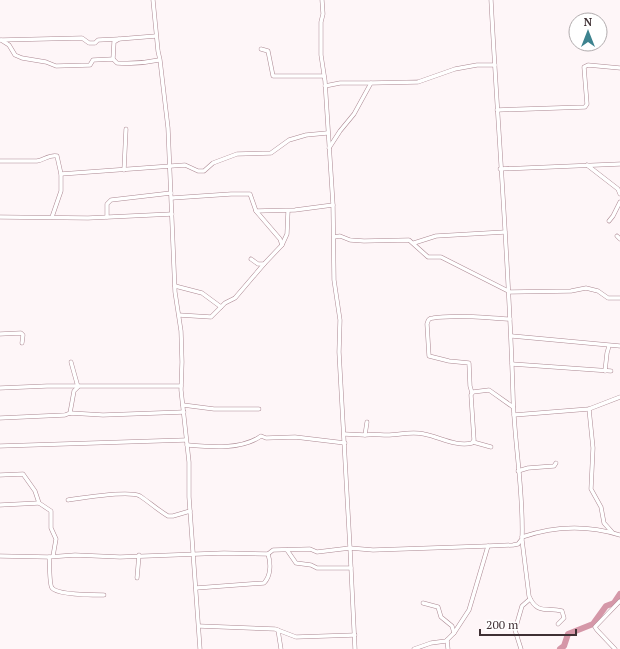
<svg xmlns="http://www.w3.org/2000/svg" width="620" height="649" viewBox="0 0 620 649" font-family="'PT Serif',serif">
<rect width="100%" height="100%" fill="#fef6f8"/>
<g fill="none" stroke-linecap="round" stroke-linejoin="round">
<polyline stroke="#d597a8" stroke-width="6" points="560,649 564,646 568,634 593,624 606,606 614,603 620,594"/>
<g stroke="#ac8892" stroke-width="4.5">
<g id="minor">
<polyline points="153,0 158,51 160,60 168,128 175,292 181,331 182,362 181,390 189,462 189,497 200,649"/>
<path d="M1,40L9,45L15,55L22,58L46,62L56,66L90,65L93,60L113,59L117,63C131,64 145,63 159,60"/>
<polyline points="1,40 82,38 89,43 95,43 98,40 119,39"/>
<polyline points="261,49 268,51 273,76 324,76"/>
<polyline points="113,59 114,42 119,39 156,36"/>
<polyline points="325,86 340,83 371,83"/>
<polyline points="497,110 585,107 587,104 584,67 588,65 620,68"/>
<polyline points="329,148 340,131 354,114 371,83 418,82 455,69 477,65 495,65"/>
<path d="M0,161H37C44,160 50,154 57,156L61,174V191L52,217"/>
<polyline points="587,165 618,189 620,194"/>
<polyline points="500,169 620,164"/>
<polyline points="124,170 126,129"/>
<polyline points="61,174 185,165 198,171 204,171 213,163 237,154 271,153 289,140 306,135 327,133"/>
<polyline points="172,198 231,194 250,194 256,211 295,210 333,205"/>
<polyline points="0,217 88,218 172,214"/>
<polyline points="107,217 107,204 111,200 171,193"/>
<polyline points="609,221 613,216 620,202"/>
<polyline points="617,236 620,239"/>
<polyline points="334,237 340,236 350,240 364,241 409,240 428,257 441,257 510,292 571,291 586,288 598,291 608,298 620,298"/>
<polyline points="414,243 436,236 505,232"/>
<polyline points="282,245 287,234 288,211"/>
<polyline points="251,259 258,264 264,264 282,245 280,239 256,211"/>
<polyline points="175,286 202,293 221,307"/>
<polyline points="179,315 211,317 225,303 235,298 264,264"/>
<polyline points="0,334 21,333 23,335 22,343"/>
<polyline points="512,336 620,346"/>
<polyline points="512,364 611,371"/>
<polyline points="605,371 607,353 609,346"/>
<polyline points="0,388 47,386 181,386"/>
<path d="M472,393L470,386L469,363L449,361L429,356L427,324C428,320 429,318 433,318C454,314 488,318 510,319"/>
<polyline points="183,405 214,409 259,409"/>
<polyline points="589,409 593,448 591,489 601,507 604,523 612,532"/>
<polyline points="70,413 74,391 78,387 71,362"/>
<polyline points="514,415 589,409 620,397"/>
<polyline points="0,418 65,415 70,413 103,415 184,412"/>
<polyline points="344,434 365,435 367,422"/>
<path d="M365,435C373,434 380,435 387,435C399,435 411,431 424,434C440,437 456,447 472,443L474,440L471,395L473,392L489,390L513,407"/>
<polyline points="473,442 491,447"/>
<path d="M187,445C210,447 242,450 261,436L266,438L295,437L345,443"/>
<polyline points="0,446 186,440"/>
<polyline points="518,471 528,468 554,466 556,463"/>
<polyline points="0,475 23,474 35,491 39,503 51,511 51,528 56,539 53,556"/>
<path d="M68,500C81,498 129,490 140,496C149,502 158,510 168,516H173L190,511"/>
<polyline points="0,505 39,503"/>
<path d="M522,537C554,526 588,525 620,535"/>
<path d="M522,540L529,596C537,615 547,607 562,611L564,618L558,624"/>
<polyline points="287,550 296,563 311,565 317,568 351,568"/>
<polyline points="0,556 49,557 75,555 120,557 224,553 268,554 273,550 310,549 317,552 350,548 339,352 340,320 334,280 333,205 325,81 321,55 321,22 323,14 322,0"/>
<path d="M49,557C50,563 49,584 52,588C58,595 94,595 104,595"/>
<polyline points="137,578 139,555"/>
<path d="M196,588L264,583C271,576 271,563 268,554"/>
<polyline points="423,603 438,607 441,617 452,626 454,633"/>
<polyline points="199,626 275,629 296,637 355,635"/>
<polyline points="278,630 281,649"/>
<polyline points="447,640 448,649"/>
<path d="M355,649L350,548L373,550L488,546L513,545L518,544L522,539C524,492 514,442 513,395C509,263 498,132 491,0"/>
<polyline points="414,649 431,643 446,641 454,633 469,610 488,546"/>
<polyline points="521,649 515,630 522,606 530,599"/>
<polyline points="615,649 597,630 595,627 620,601"/>
</g>
</g>
<use href="#minor" stroke="#fff" stroke-width="3.5"/>
</g>
<g transform="translate(588 32)"><circle r="19" fill="#ffffff" stroke="#b2acae"/>
<path d="M0-3L7 15L0 10L-7 15Z" fill="#3d838f"/>
<text y="-6" font-size="11" font-weight="bold" text-anchor="middle" fill="#3f3034">N</text>
</g>
<path d="M480 629v6h96v-6" fill="none" stroke="#3f3034" stroke-width="2"/>
<text x="486" y="629" font-size="12" fill="#3f3034" stroke="#ffffff" stroke-width="3" paint-order="stroke">200 m</text>
</svg>
